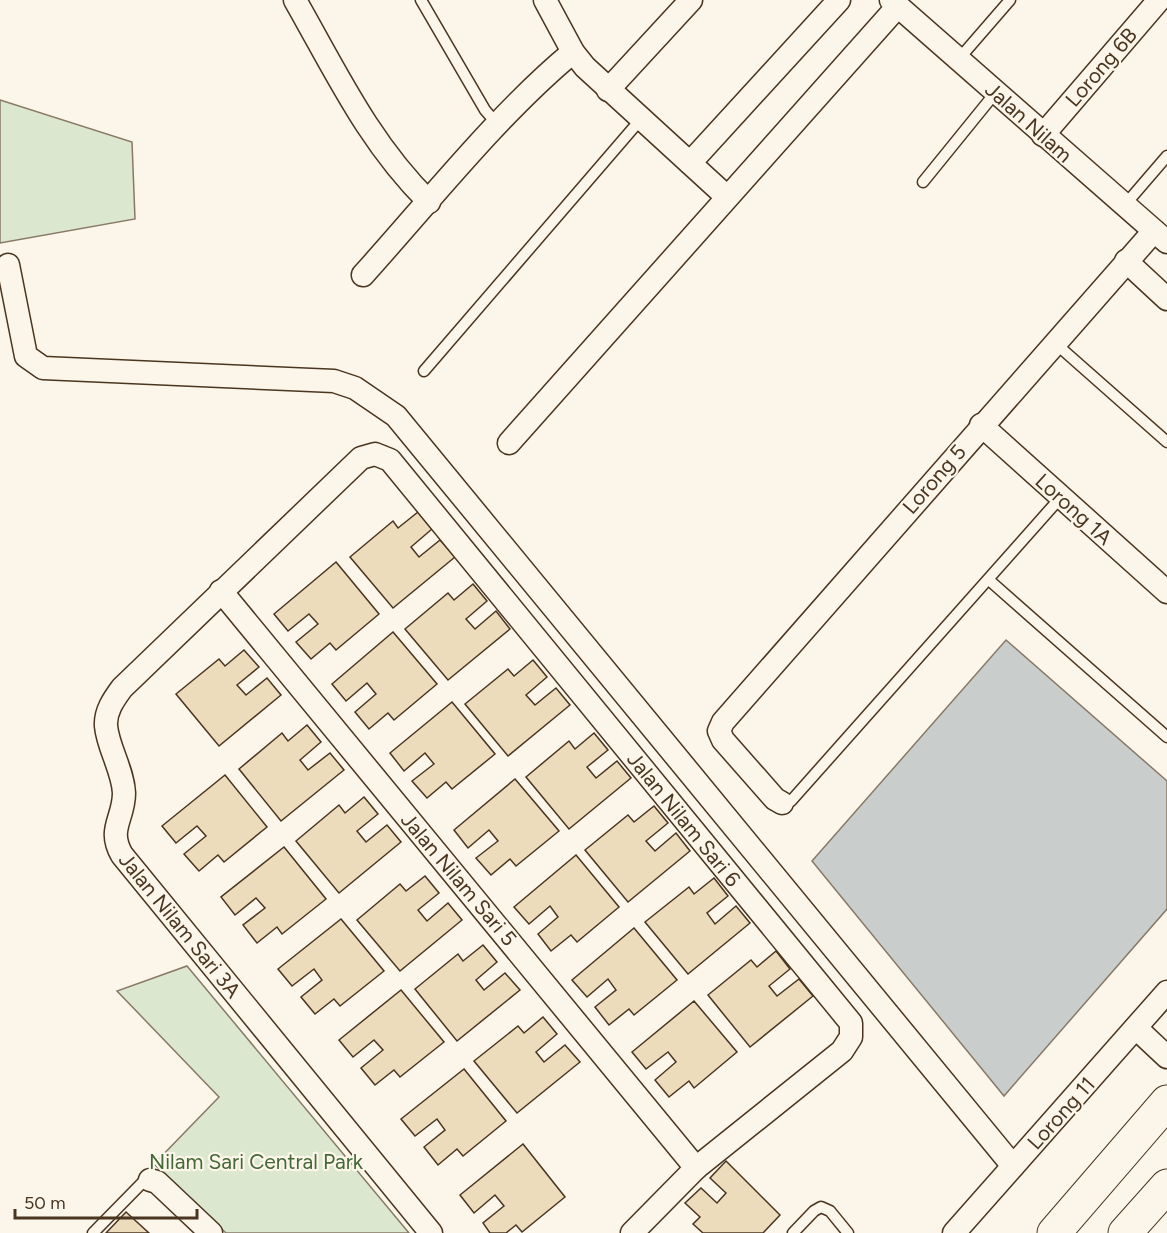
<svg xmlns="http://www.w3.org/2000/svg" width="1167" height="1233" viewBox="0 0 1167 1233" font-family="Figtree,sans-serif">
<rect width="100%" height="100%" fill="#fbf6e9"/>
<g fill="#dce7d0" stroke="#887966" stroke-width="1.5">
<polygon points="0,100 132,142 135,219 0,243"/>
<polygon points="187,966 409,1233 226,1233 154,1164 219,1097 117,991"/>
</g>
<polygon fill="#c9cecd" stroke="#887966" stroke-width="1.5" points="1006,640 1167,781 1167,909 1004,1096 812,861"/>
<g fill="#ecdcbc" stroke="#4a3520" stroke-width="1.5">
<polygon points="418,512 432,529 411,547 419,557 440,540 455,557 393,608 350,557 393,521 398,528"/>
<polygon points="336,562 379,614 336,650 330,643 311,659 296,642 318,624 309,614 288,631 274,614"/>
<polygon points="473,584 487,601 466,619 475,629 496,611 510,629 448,680 405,629 448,593 454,600"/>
<polygon points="393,632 437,684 394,720 388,713 369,729 355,712 376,694 367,683 346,701 332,684"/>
<polygon points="244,650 259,667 237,685 246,695 267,678 281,695 219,746 176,694 219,659 225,666"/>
<polygon points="533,660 547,677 526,695 535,705 556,688 570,705 508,756 465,704 508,669 514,676"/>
<polygon points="452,702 495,754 452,789 446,782 427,798 412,781 434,764 425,753 404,771 390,753"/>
<polygon points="307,725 321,742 300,760 308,770 330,753 344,770 281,821 239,769 282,733 288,741"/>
<polygon points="594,733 608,750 587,767 596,778 617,761 631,778 569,829 526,777 569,741 575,749"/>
<polygon points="225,775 267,827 224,862 218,855 199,871 184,854 206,836 197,826 176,843 162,826"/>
<polygon points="515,779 559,831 516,866 510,859 491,875 476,858 498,841 489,830 468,848 454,830"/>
<polygon points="364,797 378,814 357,831 366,842 387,825 401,842 339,893 296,841 339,805 345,813"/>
<polygon points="654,806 668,823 646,841 655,851 676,833 690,851 628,902 585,850 628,815 634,822"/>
<polygon points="284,847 326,899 282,934 277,927 257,943 243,925 265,908 256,898 235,915 221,897"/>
<polygon points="576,855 619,907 577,942 571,935 551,951 538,934 558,917 550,906 529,924 514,907"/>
<polygon points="425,876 439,893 418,910 427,921 448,903 462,920 400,971 357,920 400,884 406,891"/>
<polygon points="714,878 728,896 707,913 715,924 736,906 750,923 688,974 645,922 689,887 694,894"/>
<polygon points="341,919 384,971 340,1006 334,999 315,1014 301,997 322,980 314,969 292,986 278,969"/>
<polygon points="634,928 677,980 634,1015 629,1009 609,1025 595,1007 616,990 608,979 587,997 572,980"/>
<polygon points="483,945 497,962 476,980 484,990 505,973 520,990 457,1041 415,989 458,954 463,961"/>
<polygon points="776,951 790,969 769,986 777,996 799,979 813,996 750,1047 708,995 751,960 757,967"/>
<polygon points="401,990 444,1042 400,1077 394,1070 375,1085 361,1068 383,1050 374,1040 353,1057 339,1040"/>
<polygon points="694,1001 737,1052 694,1088 689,1081 669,1097 655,1080 676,1062 668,1052 646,1069 632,1052"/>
<polygon points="543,1017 557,1034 536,1052 544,1062 565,1045 580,1062 517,1113 474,1061 518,1026 524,1033"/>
<polygon points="464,1069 506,1121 463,1156 457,1149 438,1165 424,1147 445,1130 437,1119 415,1136 401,1119"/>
<polygon points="523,1144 565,1197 522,1232 516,1225 506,1233 490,1233 483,1223 504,1206 495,1195 474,1213 460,1195"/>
<polygon points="726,1161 780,1215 763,1233 703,1233 693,1224 700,1217 685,1203 701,1188 717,1203 726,1193 710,1178"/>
<polygon points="126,1212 149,1233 106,1233"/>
</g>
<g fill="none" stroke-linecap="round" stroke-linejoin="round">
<g stroke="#4a3520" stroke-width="13">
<g id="service">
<polyline points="421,0 485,110 498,125"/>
<polyline points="958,60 1010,0"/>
<polyline points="923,182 996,92"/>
<polyline points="1124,206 1167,156"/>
<polyline points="1055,343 1167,442"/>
<polyline points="424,371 641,119"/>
<polyline points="989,580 1167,737"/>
<polyline points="782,803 791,801 1061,497"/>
<polyline points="93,1233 143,1182 150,1180"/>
<polyline points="793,1233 814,1211 821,1207 830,1211 848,1233"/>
</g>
</g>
<g stroke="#4a3520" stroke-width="25">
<g id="minor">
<path d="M295,0C336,72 369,143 429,202"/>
<polyline points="545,0 573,52 585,67 727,197"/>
<polyline points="891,0 1167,242"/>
<polyline points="608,90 691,0"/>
<polyline points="1043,135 1159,0"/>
<polyline points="690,163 839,0"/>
<polyline points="1126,261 1167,299"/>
<polyline points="8,265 26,356 43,368 334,381 355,388 396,416 1013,1166"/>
<path d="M363,275C429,202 498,114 573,52"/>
<polyline points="981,425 1167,592"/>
<polyline points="509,443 898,6"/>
<polyline points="221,591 696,1168"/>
<polyline points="782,803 775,799 723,740 719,731 723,722 1154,231"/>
<polyline points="1136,1028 1167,1057"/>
<polyline points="150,1180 157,1182 211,1233"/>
<path d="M431,1233L122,855C107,829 124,819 124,793C123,770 108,748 106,726C105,711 114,699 122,688L361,458L375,454L390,460L851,1023V1037L842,1051L696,1168L632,1233"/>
<polyline points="954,1233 1167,992"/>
</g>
</g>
<g stroke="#4a3520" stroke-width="35">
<g id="trunk">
<polyline points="1054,1233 1167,1102"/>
<polyline points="1125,1233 1167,1186"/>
</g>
</g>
<use href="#service" stroke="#fbf6e9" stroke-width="10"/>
<use href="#minor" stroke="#fbf6e9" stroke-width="22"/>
<use href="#trunk" stroke="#fbf6e9" stroke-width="33"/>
</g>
<g text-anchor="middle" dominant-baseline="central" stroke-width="4.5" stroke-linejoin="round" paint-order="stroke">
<g font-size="21" fill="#4a3520" stroke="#fbf6e9">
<text transform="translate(1101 67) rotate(-49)">Lorong 6B</text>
<text transform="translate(1029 122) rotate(42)">Jalan Nilam</text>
<text transform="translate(934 479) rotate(-49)">Lorong 5</text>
<text transform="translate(1074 509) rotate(42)">Lorong 1A</text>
<text transform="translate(684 819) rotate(51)">Jalan Nilam Sari 6</text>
<text transform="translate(459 879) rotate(50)">Jalan Nilam Sari 5</text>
<text transform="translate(180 925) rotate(51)">Jalan Nilam Sari 3A</text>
<text transform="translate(1061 1113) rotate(-48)">Lorong 11</text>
</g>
<g font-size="21" fill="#436837" stroke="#fbf6e9">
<text x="256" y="1161">Nilam Sari Central Park</text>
</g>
</g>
<path d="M15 1209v9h182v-9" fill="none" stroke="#4a3520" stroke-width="3"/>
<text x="24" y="1209" font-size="18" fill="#4a3520" stroke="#fbf6e9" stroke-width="4.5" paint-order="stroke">50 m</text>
</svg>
